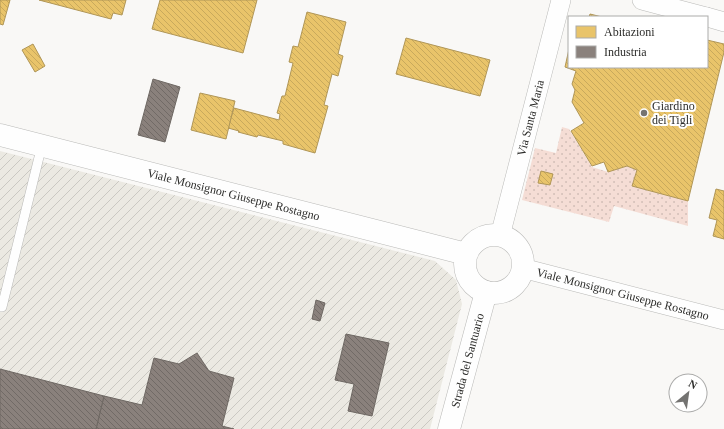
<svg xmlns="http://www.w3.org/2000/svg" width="724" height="429" viewBox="0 0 724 429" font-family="'Times New Roman',serif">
<defs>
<pattern id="industrial-furrows" width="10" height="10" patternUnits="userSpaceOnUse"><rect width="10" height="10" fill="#ebe9e2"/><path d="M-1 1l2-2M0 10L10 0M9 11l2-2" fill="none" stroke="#cac8c2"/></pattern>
<pattern id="park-dots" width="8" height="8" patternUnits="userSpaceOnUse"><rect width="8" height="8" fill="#f5ddd5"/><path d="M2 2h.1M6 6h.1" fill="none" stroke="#d2beb7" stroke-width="1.8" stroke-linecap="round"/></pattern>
<pattern id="homes-back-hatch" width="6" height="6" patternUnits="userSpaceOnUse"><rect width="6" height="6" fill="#e9c46a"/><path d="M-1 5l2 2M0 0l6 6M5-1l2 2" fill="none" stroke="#c8a95c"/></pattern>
<pattern id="industry-back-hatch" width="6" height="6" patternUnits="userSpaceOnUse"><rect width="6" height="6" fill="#8a817c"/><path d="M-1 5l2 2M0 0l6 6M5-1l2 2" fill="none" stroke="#716a66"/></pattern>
</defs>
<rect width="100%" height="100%" fill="#f9f8f6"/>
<polygon fill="url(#industrial-furrows)" points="0,151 435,261 456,280 462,304 430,429 0,429"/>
<polygon fill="url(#park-dots)" points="562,127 569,129 592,167 608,172 627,166 637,170 632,186 688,201 688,226 614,206 609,222 522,200 535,148 556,153"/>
<g fill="url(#homes-back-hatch)" stroke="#b09657">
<polygon points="0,0 10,0 3,25 0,24"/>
<polygon points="39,0 126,0 122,15 113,13 111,19"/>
<polygon points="160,0 257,0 243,53 152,29"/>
<polygon points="307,12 346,22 338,54 343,56 338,76 332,74 324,105 328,106 315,153 283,144 283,141 258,135 257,137 238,132 239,131 228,128 234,108 279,120 280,114 277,113 282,96 285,96 293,63 289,62 293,46 298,47"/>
<polygon points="590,14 602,17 589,17"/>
<polygon points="406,38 490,60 480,96 396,74"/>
<polygon points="707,40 724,44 724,52 688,201 632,186 637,170 627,166 608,172 604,162 592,166 571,131 584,123 572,102 575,90 572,84 576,71 565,67 569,49 569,67 707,67"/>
<polygon points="33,44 45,66 35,72 22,50"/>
<polygon points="200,93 235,101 226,139 191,130"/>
<polygon points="541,171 553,174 550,185 538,183"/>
<polygon points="716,189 724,191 724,239 713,236 717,220 709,218"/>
</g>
<g fill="url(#industry-back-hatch)" stroke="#6e6863">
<polygon points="153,79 180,87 165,142 138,135"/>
<polygon points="316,300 325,303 320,321 312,319"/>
<polygon points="346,334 389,343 372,416 348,411 354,384 335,380"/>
<polygon points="197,353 209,371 234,378 222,426 234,429 96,429 104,396 142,405 154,358 179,364"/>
<polygon points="0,369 104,396 96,429 0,429"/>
</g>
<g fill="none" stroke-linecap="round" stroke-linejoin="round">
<g stroke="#babab8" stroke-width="10">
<polyline id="service" points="0,307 2,307 42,145"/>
</g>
<g stroke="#babab8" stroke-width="20">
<g id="minor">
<polyline points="642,0 706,17"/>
<polyline points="707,17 724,22"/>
<path id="s1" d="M500,236L561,0"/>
<path id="s2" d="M522,268L724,320"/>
</g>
</g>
<g stroke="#babab8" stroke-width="23">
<g id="tertiary">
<path id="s3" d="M0,135L466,254"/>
<circle cx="494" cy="264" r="29"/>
<path id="s4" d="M449,429L486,292"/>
</g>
</g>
<use href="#service" stroke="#fefefe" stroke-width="9"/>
<use href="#minor" stroke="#fefefe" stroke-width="19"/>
<use href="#tertiary" stroke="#fefefe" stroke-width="22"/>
</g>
<circle fill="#747371" stroke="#fff" stroke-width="1.5" cx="644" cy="113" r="4"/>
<g text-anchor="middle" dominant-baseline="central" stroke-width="4" stroke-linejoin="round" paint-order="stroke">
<g font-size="12" fill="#2c2c2a" stroke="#fff" text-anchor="start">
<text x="652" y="106">Giardino<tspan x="652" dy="14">dei Tigli</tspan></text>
</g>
<g font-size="12" fill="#2c2c2a" stroke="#fff">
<text stroke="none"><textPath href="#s1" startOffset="122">Via Santa Maria</textPath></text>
<text stroke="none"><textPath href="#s3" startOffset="241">Viale Monsignor Giuseppe Rostagno</textPath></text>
<text stroke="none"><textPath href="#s2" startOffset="104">Viale Monsignor Giuseppe Rostagno</textPath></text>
<text stroke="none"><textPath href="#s4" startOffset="71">Strada del Santuario</textPath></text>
</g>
</g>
<rect x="568" y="16" width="140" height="52" fill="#ffffff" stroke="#ababaa"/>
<rect x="576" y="26" width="20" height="12" fill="#e9c46a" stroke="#ababaa"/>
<text x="604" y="36" font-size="12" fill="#2c2c2a">Abitazioni</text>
<rect x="576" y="46" width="20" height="12" fill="#8a817c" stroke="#ababaa"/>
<text x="604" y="56" font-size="12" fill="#2c2c2a">Industria</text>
<g transform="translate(688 393) rotate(29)"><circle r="19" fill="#ffffff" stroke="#ababaa"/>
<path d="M0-3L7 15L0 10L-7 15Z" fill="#747371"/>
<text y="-6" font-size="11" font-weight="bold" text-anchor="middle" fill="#2c2c2a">N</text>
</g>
</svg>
